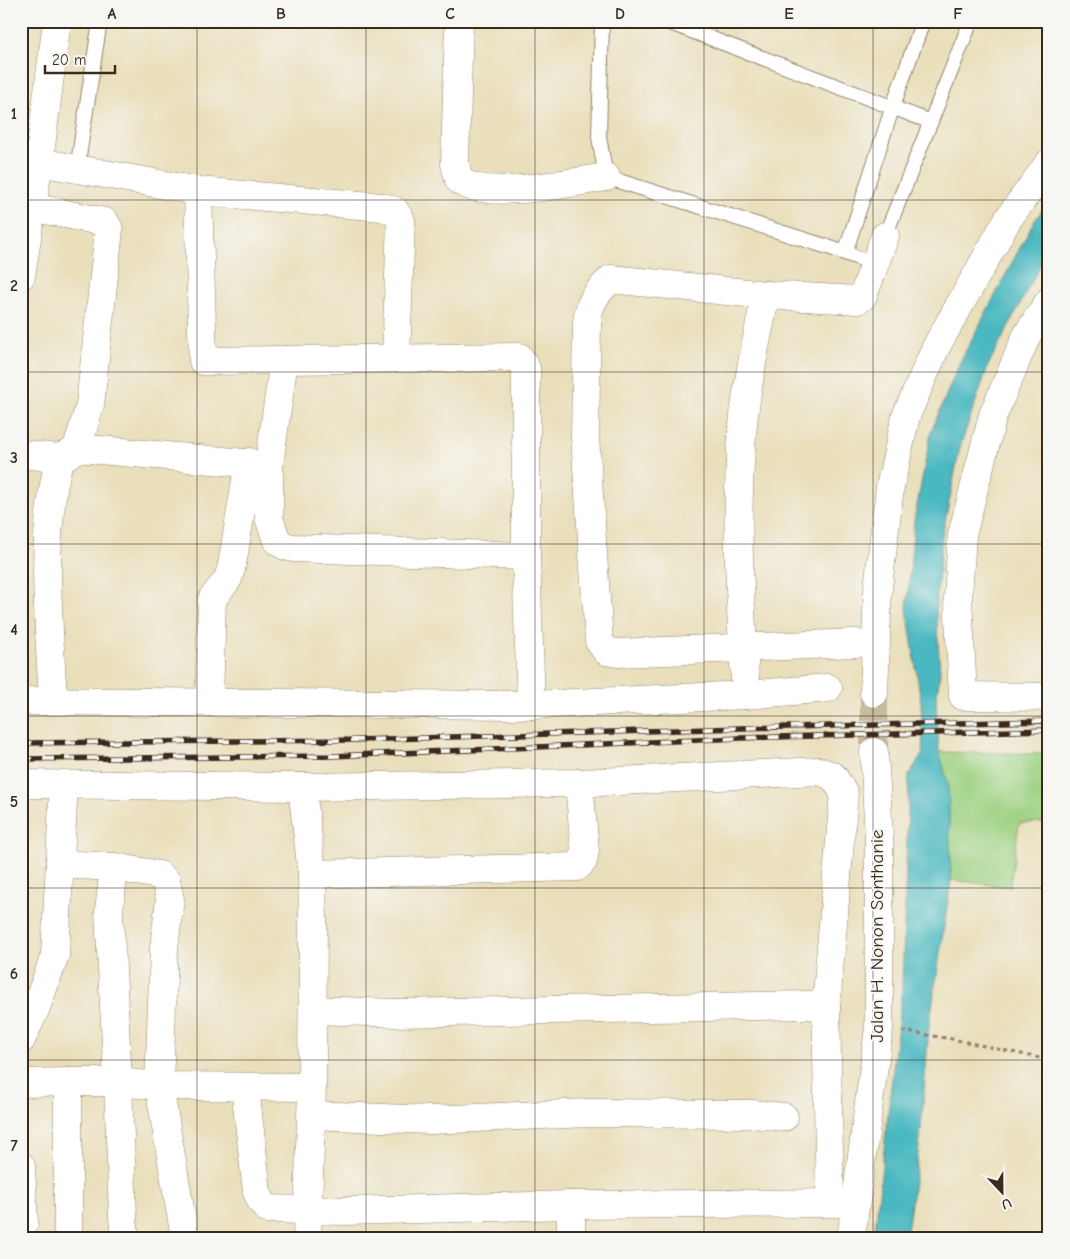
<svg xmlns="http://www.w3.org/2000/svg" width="1070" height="1259" viewBox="0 0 1070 1259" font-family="'Comic Neue',sans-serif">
<rect width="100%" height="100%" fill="#f6f6f2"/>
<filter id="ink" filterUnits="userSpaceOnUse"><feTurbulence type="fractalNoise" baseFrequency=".02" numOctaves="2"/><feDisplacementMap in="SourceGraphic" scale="10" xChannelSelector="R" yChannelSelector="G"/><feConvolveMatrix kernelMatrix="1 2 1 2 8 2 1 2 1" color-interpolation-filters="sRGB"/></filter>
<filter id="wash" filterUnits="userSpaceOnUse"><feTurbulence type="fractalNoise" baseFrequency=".0096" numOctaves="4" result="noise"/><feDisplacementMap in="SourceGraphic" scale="20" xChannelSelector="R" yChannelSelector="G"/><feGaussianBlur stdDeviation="1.12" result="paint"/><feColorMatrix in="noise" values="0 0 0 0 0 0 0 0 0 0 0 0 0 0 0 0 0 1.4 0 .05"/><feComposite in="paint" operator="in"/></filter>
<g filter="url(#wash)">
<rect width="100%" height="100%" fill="#eadfbb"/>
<polygon fill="#9dd181" stroke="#6c7e50" points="939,752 1049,754 1049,822 1019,823 1010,887 951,880 948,784"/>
<polygon fill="#49b8c0" stroke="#42716f" points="1049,201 1049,248 988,366 960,447 942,537 936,605 940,673 936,701 939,752 948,784 951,880 929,1027 920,1140 906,1238 874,1238 902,989 909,775 923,753 921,701 907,609 914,521 931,432 960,362 1033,223"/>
</g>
<g filter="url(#ink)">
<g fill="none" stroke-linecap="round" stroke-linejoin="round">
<polyline stroke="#c7bb9c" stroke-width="28" stroke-dasharray="28 14" stroke-linecap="butt" points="874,693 874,752"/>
<g stroke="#92846c" stroke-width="16">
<g id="service">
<polyline points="602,21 599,137 606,177 828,247 875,264"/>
<polyline points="665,21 931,122"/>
<polyline points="77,169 100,21"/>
<polyline points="885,236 971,21"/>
<polyline points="845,253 892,109 923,21"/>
</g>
</g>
<g stroke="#92846c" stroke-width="29">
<g id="minor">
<path d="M459,21L455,164L459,180C484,201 574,182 606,177"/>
<polyline points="39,162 198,191 203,361 519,357 526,368 526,556 531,705"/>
<polyline points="198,191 382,207 395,211 401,220 396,358"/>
<polyline points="21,276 39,162 57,21"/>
<path d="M766,295L611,279C597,292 588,303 587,323L585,437L599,641L606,651L618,653L856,643"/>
<polyline points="1049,301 1027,335 993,415 962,535 958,597 963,696 1049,697"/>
<polyline points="284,360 269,465 269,518 277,541 285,546 293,548 526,556"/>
<polyline points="77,448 268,465"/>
<polyline points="21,454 59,458 66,456 77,448 90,405 109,229 105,222 31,207"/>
<path d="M746,695C741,613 735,531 741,449C744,397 755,346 766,295L858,300L863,296L885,236"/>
<polyline points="21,701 531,705 746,695 828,688"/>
<path d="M53,701C49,620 39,536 60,457"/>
<polyline points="209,701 212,599 228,579 232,565 249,462"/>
<polyline points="21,784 302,787 579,783 819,771 833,776 844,793 826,1007 830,1201"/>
<polyline points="302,787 312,874 313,922 312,1087 307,1238"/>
<polyline points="60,864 114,867 159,875 166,881 170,899 164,948 159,1086 185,1238"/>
<polyline points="114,867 109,912 118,1082 123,1218 125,1238"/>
<polyline points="312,874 577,867 583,861 585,851 579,783"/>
<polyline points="313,1010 397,1013 809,1005 826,1007"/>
<polyline points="21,1040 36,1008 55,955 64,784"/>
<polyline points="68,1082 118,1082 159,1086 312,1087"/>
<polyline points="21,1083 68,1082 68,1238"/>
<polyline points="245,1088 257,1192 262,1203 268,1209 344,1211 571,1205 847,1203"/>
<polyline points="312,1115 430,1120 589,1113 753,1114 784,1117"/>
<polyline points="21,1166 24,1223 21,1223"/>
<polyline points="571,1238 571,1205"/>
</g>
</g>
<g stroke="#92846c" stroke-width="29">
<g id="tertiary">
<polyline points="874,693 878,588 890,487 906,416 936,347 1008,219 1049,163"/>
<polyline points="851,1238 879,1028 879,836 874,752"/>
</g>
</g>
<polyline stroke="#92846c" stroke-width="3" stroke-dasharray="4 4" stroke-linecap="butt" points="902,1031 952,1039 1049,1060"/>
<use href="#service" stroke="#fff" stroke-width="14"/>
<use href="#minor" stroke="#fff" stroke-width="28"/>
<use href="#tertiary" stroke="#fff" stroke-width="28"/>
<g stroke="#3b2a1e" stroke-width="5.5">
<g id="rail">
<polyline points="21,743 356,740 741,728 1049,721"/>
<polyline points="21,759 333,756 741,738 1049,730"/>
</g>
</g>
<use href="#rail" stroke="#f6f6f2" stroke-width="4" stroke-dasharray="11" stroke-linecap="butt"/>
</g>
</g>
<path fill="none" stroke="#3b2a1e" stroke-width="1" stroke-opacity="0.55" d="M197,21V1238M366,21V1238M535,21V1238M704,21V1238M873,21V1238M21,200H1049M21,372H1049M21,544H1049M21,716H1049M21,888H1049M21,1060H1049"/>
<g text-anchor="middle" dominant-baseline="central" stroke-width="4" stroke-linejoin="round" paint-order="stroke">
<g font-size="19" fill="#3b2a1e" stroke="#f6f6f2">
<text transform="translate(877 936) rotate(-90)">Jalan H. Nonon Sonthanie</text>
</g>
</g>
<rect width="1070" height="1259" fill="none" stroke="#f6f6f2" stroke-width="55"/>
<g transform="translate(1002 1192) rotate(158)" stroke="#f6f6f2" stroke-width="4" paint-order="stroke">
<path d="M0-4L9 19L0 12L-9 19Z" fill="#3b2a1e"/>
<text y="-8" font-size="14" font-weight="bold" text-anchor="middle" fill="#3b2a1e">U</text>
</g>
<path d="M45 65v8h70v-8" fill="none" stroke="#3b2a1e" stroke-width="2.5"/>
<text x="52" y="65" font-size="15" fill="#3b2a1e" stroke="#f6f6f2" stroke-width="4" paint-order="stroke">20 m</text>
<rect x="28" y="28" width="1014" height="1204" fill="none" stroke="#3b2a1e" stroke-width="2"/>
<g font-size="16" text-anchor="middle" font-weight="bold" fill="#3b2a1e">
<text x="112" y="19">A</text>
<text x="281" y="19">B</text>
<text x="450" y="19">C</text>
<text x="620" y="19">D</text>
<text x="789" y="19">E</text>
<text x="958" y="19">F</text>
<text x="14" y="119">1</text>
<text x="14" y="291">2</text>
<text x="14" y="463">3</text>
<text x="14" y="635">4</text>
<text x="14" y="807">5</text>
<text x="14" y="979">6</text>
<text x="14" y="1151">7</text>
</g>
</svg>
